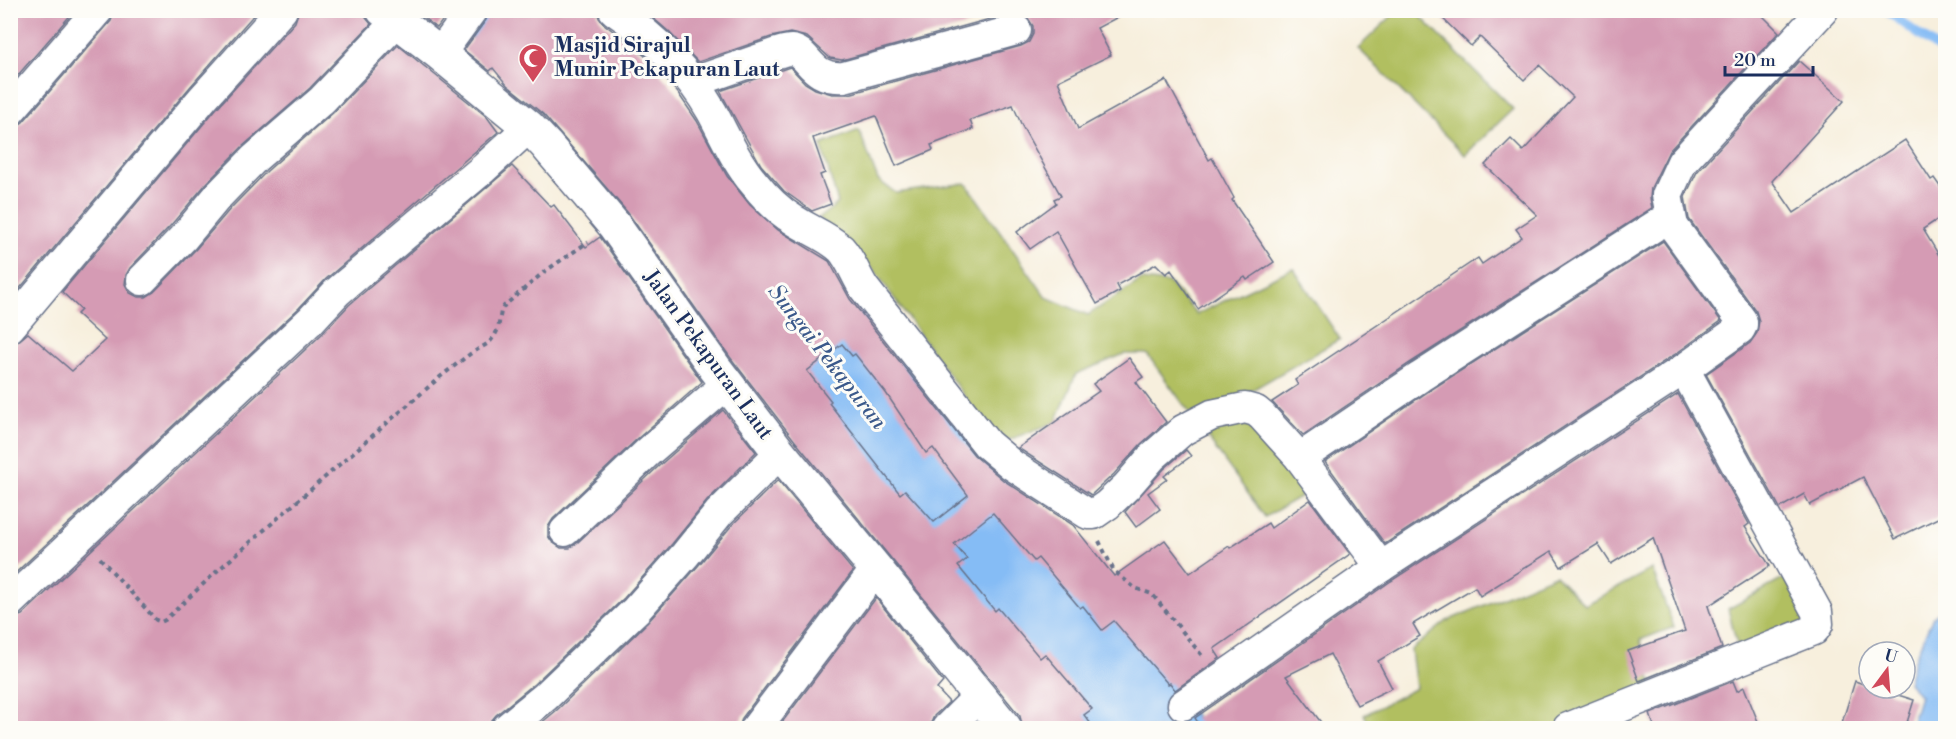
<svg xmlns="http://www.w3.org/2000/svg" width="1956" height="739" viewBox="0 0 1956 739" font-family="'Libre Bodoni',serif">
<rect width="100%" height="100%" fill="#fdfcf7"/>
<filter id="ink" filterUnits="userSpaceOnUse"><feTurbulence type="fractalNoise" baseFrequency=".0167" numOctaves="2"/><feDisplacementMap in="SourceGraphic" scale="12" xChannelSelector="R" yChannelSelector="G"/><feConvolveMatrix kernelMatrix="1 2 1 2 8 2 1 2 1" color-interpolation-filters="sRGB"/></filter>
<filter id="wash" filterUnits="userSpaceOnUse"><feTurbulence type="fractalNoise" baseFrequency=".008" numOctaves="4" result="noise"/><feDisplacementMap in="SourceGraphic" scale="24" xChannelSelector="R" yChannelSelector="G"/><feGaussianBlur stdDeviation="1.35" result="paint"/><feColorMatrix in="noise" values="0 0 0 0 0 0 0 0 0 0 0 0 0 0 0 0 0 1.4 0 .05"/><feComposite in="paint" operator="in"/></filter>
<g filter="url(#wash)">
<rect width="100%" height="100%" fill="#f7efdd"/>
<g fill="#b1bf61" stroke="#667760" stroke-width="1.5">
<polygon points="1397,11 1415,11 1513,109 1465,155 1358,48"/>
<polygon points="859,130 878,180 896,193 966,183 1046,297 1088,315 1141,280 1169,283 1197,314 1293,268 1340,339 1247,393 1315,488 1265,517 1147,354 1124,354 1076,374 1056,422 998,444 874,270 819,218 838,203 821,145"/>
<polygon points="1652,569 1674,627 1640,640 1654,691 1558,728 1372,728 1364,715 1416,688 1411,650 1447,621 1555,575 1585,605"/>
<polygon points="1785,578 1815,621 1738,649 1728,609"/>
</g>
<g fill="#85bcf5" stroke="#5076aa" stroke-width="1.5">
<polygon points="435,11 574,11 688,123 751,202 832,276 1131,624 1197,718 1222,728 1033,728 527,76"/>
<polygon points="1945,608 1945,728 1910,728 1920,696 1908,682 1915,657 1933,617"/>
</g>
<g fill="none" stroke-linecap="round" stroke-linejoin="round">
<polyline stroke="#85bcf5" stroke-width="9" points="1885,10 1946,54"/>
</g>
<g id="blocks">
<g fill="#d59bb4" fill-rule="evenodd">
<polygon points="10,10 75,10 10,84"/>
<polygon points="115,10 258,10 190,87 10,300 10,128 16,127 23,122 111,21"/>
<polygon points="299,10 365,10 366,18 371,24 310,88 243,146 206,184 171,225 130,268 126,275 125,284 130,293 138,297 146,297 154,292 196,249 231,208 267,171 334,112 398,45 487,117 498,132 326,279 299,308 10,578 10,344 16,343 28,333 72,371 105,340 77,314 81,310 62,292 216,109 295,22"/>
<polygon points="414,10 450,10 437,28"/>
<path d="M489,10H597L599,18L604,24L645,56L678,93L697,121L727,176L750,205L778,230L829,261L850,299L974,455L1003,480L1073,525L1114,576L1165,540L1190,573L1229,546L1230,548L1268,523L1271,528L1310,500L1350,554L1214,649L1220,658L1175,690L1170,683L1168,684L1114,621L1102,630L1083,606L1080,608L1038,558L1034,561L993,513L954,544L967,559L958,566L995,611L998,608L1040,658L1045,654L1092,709L1084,715L1095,729H1023L1020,716L795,441L730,357L628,213L543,114L507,85L493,68L490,71L464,50L486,20ZM842,344L852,356L855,354L886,393L926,453L933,448L968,495L934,522L905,490L900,494L829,403L831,401L807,371Z"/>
<polygon points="644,10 1131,10 1097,28 1111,55 1058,81 1078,129 1166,80 1209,160 1212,158 1234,198 1232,200 1274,262 1247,280 1245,277 1198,309 1171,270 1166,274 1156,264 1117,285 1120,291 1097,304 1056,231 1030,249 1017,232 1056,203 1054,199 1061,196 1022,126 1013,105 970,120 973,129 931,145 933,150 896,166 876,116 813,138 825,173 820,175 831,204 812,211 784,191 761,165 720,91 790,67 805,83 815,89 832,94 849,94 1021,46 1029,42 1033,34 1033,26 1028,18 1021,14 1011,13 842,60 830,58 807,37 790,33 771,37 698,62 668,31"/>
<polygon points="1434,10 1757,10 1779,32 1669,151 1651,188 1650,198 1652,208 1410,363 1303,435 1272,402 1298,385 1295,380 1478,258 1482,264 1522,237 1516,229 1537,215 1485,165 1511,139 1523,151 1573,97 1539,65 1524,80 1480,37 1471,46"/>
<polygon points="1799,61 1844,101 1772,181 1794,213 1905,140 1931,180 1934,178 1946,195 1946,214 1923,229 1946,267 1946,514 1895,539 1863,477 1810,505 1804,494 1780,508 1706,374 1750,343 1757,333 1759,321 1756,311 1689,219 1685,197 1697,172"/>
<polygon points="512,166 551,207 554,205 586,247 600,237 702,382 636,440 553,519 548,527 548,536 552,542 561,548 570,548 577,543 660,465 723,410 756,452 707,501 672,544 624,598 534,684 496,715 491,721 490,729 10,729 10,619 22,615 323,333 349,305"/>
<polygon points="1663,241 1721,321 1674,355 1385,544 1325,462 1429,391"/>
<polygon points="1129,358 1143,377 1136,382 1166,422 1141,444 1114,474 1091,495 1018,448 1099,391 1093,384"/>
<polygon points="1678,394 1749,524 1745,527 1770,566 1708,606 1722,648 1639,681 1628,651 1685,631 1653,538 1611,564 1598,544 1561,567 1551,551 1480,596 1475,587 1413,624 1420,636 1378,661 1392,688 1357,705 1330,654 1286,676 1326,729 1202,729 1195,718 1391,581"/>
<polygon points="1186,450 1191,456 1164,476 1167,479 1148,493 1160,509 1136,527 1125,512 1164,469"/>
<polygon points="778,480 853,571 742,718 739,729 534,729 557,710 648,622 698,566 732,525"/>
<polygon points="876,598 943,682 937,689 949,702 934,716 931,723 930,729 777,729"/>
<polygon points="1733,681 1737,691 1744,687 1761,729 1655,729 1650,714"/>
<polygon points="1855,681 1869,686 1869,688 1876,688 1914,700 1905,729 1840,729"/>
</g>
</g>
</g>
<g filter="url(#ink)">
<use href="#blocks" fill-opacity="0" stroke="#68728a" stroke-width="1.5"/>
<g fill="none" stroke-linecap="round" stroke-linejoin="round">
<g stroke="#68728a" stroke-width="33">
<g id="street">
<path d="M614,10C654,37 688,70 712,112C725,136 736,162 754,183C765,197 779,211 794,220C809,230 827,236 841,249C851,260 856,276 864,288L987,444L1012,465L1088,514H1094L1107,505L1127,486L1152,457L1183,430L1212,415L1245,408L1256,411L1262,416L1300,458L1381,567L1183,705"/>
<polyline points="440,54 472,10"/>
<path d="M694,82L777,53C781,52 786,50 791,50C809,51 809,80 844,77L1016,30"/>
<polyline points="10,111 98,10"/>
<polyline points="1673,226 1667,195 1682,162 1823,10"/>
<polyline points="142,280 184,237 218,196 255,158 322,100 397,21"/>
<polyline points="10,327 203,98 282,10"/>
<polyline points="1300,458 1420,377 1658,224 1667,221 1673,226 1742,321 1742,325 1740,329 1684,369 1381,567"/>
<polyline points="565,531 648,452 727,384"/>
<polyline points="10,602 311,320 337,292 483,169 529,127"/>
<polyline points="507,728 545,697 636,610 685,555 719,513 780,453"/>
<polyline points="756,728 876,569"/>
<polyline points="947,728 979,696"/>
<polyline points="1568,728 1814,630 1818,624 1817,612 1684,369"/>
</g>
</g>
<g stroke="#68728a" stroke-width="36">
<polyline id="secondary" points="383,10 440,54 529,127 546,145 614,225 715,368 780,453 876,569 1005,728"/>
</g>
<g stroke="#68728a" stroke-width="4" stroke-dasharray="4.5 4.5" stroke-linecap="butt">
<polyline points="1099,541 1114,571 1135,588 1152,594 1203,657"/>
<polyline points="100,558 156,620 161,622 165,620 216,572 440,377 470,354 489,343 495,335 498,329 501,311 504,306 544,272 588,242"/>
</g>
<use href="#street" stroke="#fff" stroke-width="30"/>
<use href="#secondary" stroke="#fff" stroke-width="33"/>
</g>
</g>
<defs>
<g id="mosque-pin" transform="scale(1.5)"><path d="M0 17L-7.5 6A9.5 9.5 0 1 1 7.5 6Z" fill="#d1495b" stroke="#fdfcf7"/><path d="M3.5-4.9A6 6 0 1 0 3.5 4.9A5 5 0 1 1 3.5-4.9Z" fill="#fff"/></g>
</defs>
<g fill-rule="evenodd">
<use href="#mosque-pin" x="533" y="58"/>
</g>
<g text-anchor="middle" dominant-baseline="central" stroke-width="6" stroke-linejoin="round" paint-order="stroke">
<g font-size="21" font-weight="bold" fill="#1b2f5e" stroke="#fdfcf7" text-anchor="start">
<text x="554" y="46">Masjid Sirajul<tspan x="554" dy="24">Munir Pekapuran Laut</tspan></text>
</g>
<g font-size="21" fill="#1b2f5e" stroke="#fdfcf7">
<text transform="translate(708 355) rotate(54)">Jalan Pekapuran Laut</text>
</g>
<g font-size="22" font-style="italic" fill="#3b598b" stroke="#fdfcf7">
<text transform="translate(827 357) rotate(52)">Sungai Pekapuran</text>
</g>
</g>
<rect width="1956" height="739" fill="none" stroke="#fdfcf7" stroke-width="36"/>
<g transform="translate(1887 670) rotate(16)"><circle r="28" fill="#fdfcf7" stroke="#a3aaba" stroke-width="1.5"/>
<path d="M0-4.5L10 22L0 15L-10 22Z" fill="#d1495b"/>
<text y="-9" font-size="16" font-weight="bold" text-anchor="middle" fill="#1b2f5e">U</text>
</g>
<path d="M1725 66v9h88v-9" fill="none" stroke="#1b2f5e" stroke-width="3"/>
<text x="1734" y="66" font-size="18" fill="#1b2f5e" stroke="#fdfcf7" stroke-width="4.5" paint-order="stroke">20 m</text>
</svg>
